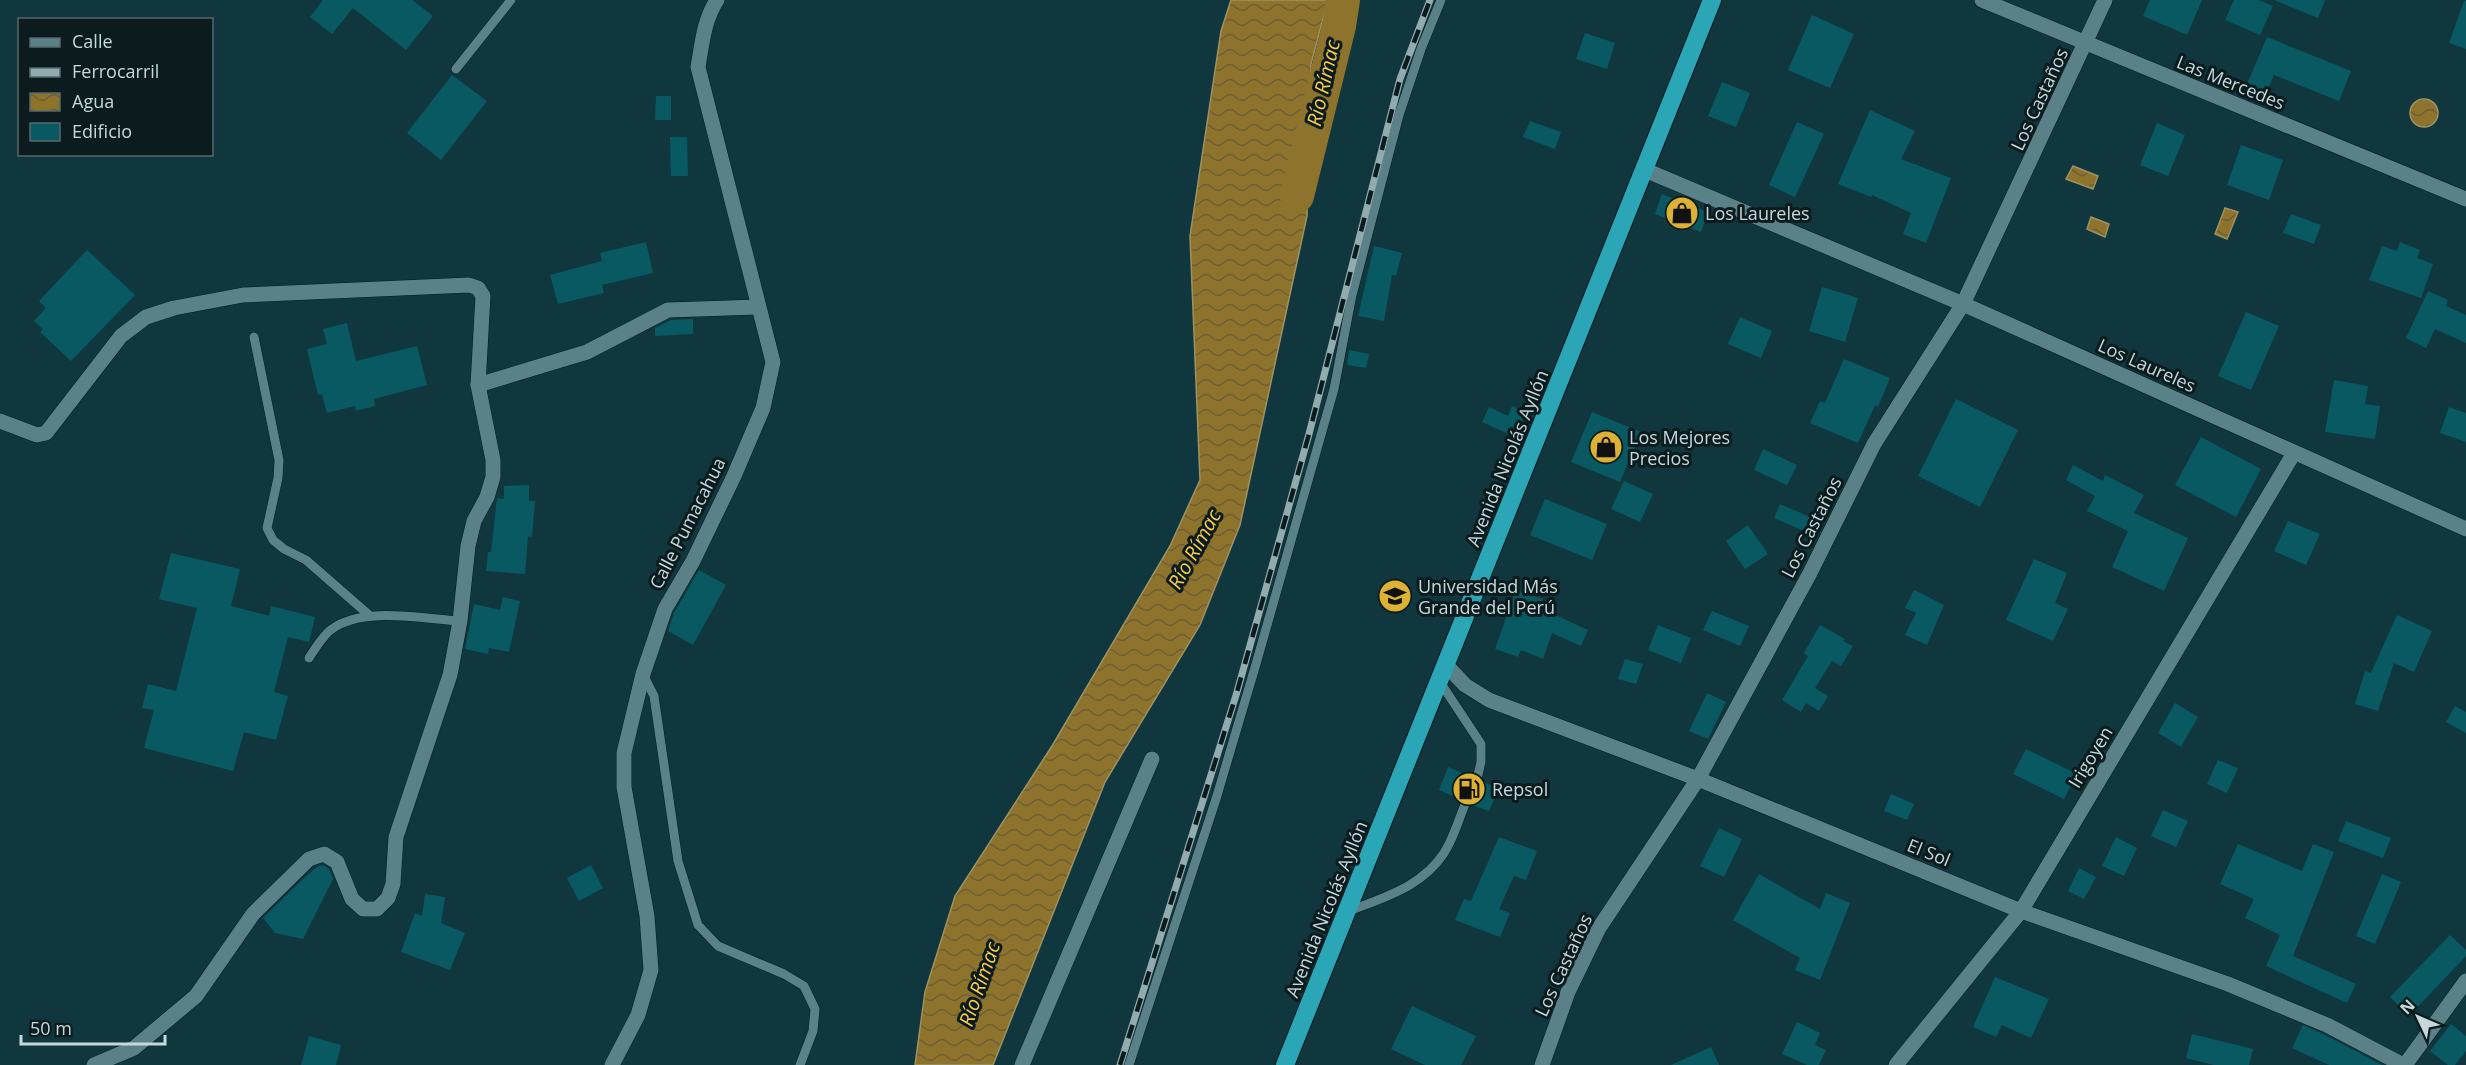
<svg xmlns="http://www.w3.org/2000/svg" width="2466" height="1065" viewBox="0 0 2466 1065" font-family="'Open Sans',sans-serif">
<defs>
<pattern id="water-waves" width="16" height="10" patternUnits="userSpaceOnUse" patternTransform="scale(1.5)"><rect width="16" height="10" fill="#8e732d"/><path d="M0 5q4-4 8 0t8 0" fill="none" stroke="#6d5f35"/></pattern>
</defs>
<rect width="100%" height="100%" fill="#10373d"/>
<g fill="url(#water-waves)" stroke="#9e9262" stroke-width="1.5">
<polygon points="1231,0 1330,0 1326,7 1311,64 1307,216 1240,525 1200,625 1105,782 993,1065 915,1065 925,992 955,896 1052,746 1170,546 1200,480 1190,236 1221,31"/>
<circle cx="2424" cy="113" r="14"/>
<polygon points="2073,166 2098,176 2093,189 2066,179"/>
<polygon points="2225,208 2238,212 2227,239 2215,234"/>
<polygon points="2091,217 2109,224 2105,237 2087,229"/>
</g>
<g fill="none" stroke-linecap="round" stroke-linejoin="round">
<polyline stroke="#8e732d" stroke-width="34" points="1297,196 1339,26 1343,0"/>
</g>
<g fill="#095963">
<polygon points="323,0 412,0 433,16 406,50 353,8 332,34 310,17"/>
<polygon points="2150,0 2202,0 2187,35 2143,16"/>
<polygon points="2234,0 2258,0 2273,6 2260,35 2225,20"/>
<polygon points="2274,0 2325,0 2318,18"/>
<polygon points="2464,1 2466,1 2466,49 2449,43"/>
<polygon points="1812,15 1854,34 1830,88 1788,70"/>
<polygon points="1585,33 1615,43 1607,69 1576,59"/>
<polygon points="2267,37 2351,71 2339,101 2274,75 2264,99 2244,91"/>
<polygon points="452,75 487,101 441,160 407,133"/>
<polygon points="1722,82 1750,93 1736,127 1708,116"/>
<polygon points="656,96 671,96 671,120 655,120"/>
<polygon points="1870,110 1915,131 1901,159 1951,178 1926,243 1903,234 1911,213 1872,195 1871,197 1838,184"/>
<polygon points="1530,121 1561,132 1555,149 1523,137"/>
<polygon points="1797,122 1824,134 1795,197 1769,185"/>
<polygon points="2157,123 2185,135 2168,176 2140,165"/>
<polygon points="670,137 687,137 688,176 671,176"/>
<polygon points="2241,145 2283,160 2269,200 2227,185"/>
<polygon points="1662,194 1708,212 1701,232 1655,214"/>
<polygon points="2291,214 2321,225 2314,244 2283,233"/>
<polygon points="646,242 653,273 602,285 604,293 558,304 550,275 602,261 600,253"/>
<polygon points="2400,242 2420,250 2417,258 2433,264 2421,298 2369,280 2382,246 2397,251"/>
<polygon points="1374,246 1402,253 1396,276 1392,275 1384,321 1358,316"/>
<polygon points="87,250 135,295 71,361 40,332 43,329 34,321 46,308 39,301"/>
<polygon points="1822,287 1858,298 1845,342 1809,331"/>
<polygon points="2428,291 2448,300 2446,306 2466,315 2466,343 2435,329 2426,348 2406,338"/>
<polygon points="2246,312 2279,326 2251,390 2218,376"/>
<polygon points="1740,317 1772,331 1761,358 1728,344"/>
<polygon points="693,319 693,334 655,336 655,328 671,320"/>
<polygon points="347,323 356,361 417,346 427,385 374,399 375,406 356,411 355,406 327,413 322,394 318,395 307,349 327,344 323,329"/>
<polygon points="1349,350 1369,354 1366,368 1347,365"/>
<polygon points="1844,359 1890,378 1878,407 1875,405 1858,443 1810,423 1820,401 1825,403"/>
<polygon points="2334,380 2368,386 2365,404 2380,406 2375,439 2325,432"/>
<polygon points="1956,399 2018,430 1980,507 1918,476"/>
<polygon points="1512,406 1526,412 1515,437 1482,422 1489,407 1508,416"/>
<polygon points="2449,407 2466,413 2466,442 2440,433"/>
<polygon points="1592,412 1641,432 1620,482 1571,462"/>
<polygon points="2201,437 2261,469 2236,517 2175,485"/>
<polygon points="1763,449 1797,465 1787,485 1754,470"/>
<polygon points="2073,465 2103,481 2105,475 2144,495 2134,513 2188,538 2164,591 2112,567 2128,531 2087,511 2095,496 2066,480"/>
<polygon points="1624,481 1653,494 1640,522 1611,509"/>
<polygon points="529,485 529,501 535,501 532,537 528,536 525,574 486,571 488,552 491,552 497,498 504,499 504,486"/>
<polygon points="1545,499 1607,524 1592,560 1530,535"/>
<polygon points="1780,504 1810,517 1804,531 1774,518"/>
<polygon points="2288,521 2320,534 2306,565 2274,551"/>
<polygon points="1748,525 1768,554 1745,569 1726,541"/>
<polygon points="171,553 240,569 231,606 269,616 271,606 315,617 309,642 288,637 274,692 288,696 276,740 244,732 233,771 144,748 154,710 142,708 148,684 176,691 197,608 159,599"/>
<polygon points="2034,559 2067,573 2055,603 2068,609 2053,641 2006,620"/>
<polygon points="699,570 726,585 693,645 668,631 674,613"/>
<polygon points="1516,590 1543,599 1540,608 1588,630 1581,646 1552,633 1543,659 1521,650 1518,657 1495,649"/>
<polygon points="1914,590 1944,605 1927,645 1905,635 1916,613 1905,608"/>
<polygon points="503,597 520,601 509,652 489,648 488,654 465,649 474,604 500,610"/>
<polygon points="1712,611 1749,626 1740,646 1703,630"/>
<polygon points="2397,615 2432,631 2414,672 2394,663 2378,711 2355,704 2365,671 2371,673"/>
<polygon points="1658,625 1691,638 1681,663 1648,650"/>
<polygon points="1820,625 1845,639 1843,641 1853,646 1841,666 1832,661 1815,688 1828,696 1819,711 1806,703 1801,712 1782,700 1808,656 1804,653"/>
<polygon points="1625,659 1643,664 1636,684 1618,679"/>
<polygon points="1707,693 1726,702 1708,739 1689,731"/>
<polygon points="2175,703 2198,717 2181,747 2158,733"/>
<polygon points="2455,706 2466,712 2466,733 2446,722"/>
<polygon points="2026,749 2077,774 2064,799 2013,774"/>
<polygon points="2218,760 2238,768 2227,793 2207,784"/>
<polygon points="1448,767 1471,777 1471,781 1475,785 1479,785 1483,782 1499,788 1489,811 1472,805 1469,796 1465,795 1460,799 1439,790"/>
<polygon points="1891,794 1914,804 1907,820 1884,811"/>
<polygon points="2163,810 2188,821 2176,847 2151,836"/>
<polygon points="2346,821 2391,838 2383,858 2338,841"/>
<polygon points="1719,828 1742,839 1724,877 1700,866"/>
<polygon points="1499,837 1537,851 1526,880 1514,876 1499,909 1510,913 1500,937 1455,920 1464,899 1471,901"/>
<polygon points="2116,837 2137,848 2124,876 2102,866"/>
<polygon points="2238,844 2302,871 2313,844 2334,852 2293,956 2356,984 2347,1003 2266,966 2280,935 2245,918 2254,899 2220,884"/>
<polygon points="323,865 329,869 333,879 303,939 275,933 263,918 301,881 317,867"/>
<polygon points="591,865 603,888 579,901 567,878"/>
<polygon points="2079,868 2096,877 2084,899 2068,891"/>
<polygon points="1759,874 1820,909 1826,893 1850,903 1820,980 1795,970 1800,958 1733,920"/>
<polygon points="2382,874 2401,882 2375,944 2356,936"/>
<polygon points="425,894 445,897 441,923 465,933 450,970 401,952 415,913 422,916"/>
<polygon points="2450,935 2466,950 2466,956 2409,1016 2390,997"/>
<polygon points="1995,977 2049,999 2031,1038 2002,1025 1996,1037 1973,1027"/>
<polygon points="1412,1006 1476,1036 1461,1065 1425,1065 1391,1049"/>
<polygon points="1797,1022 1820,1033 1815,1045 1826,1050 1819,1065 1807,1065 1782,1054"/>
<polygon points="2451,1024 2466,1036 2466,1051 2455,1065 2448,1065 2430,1051"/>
<polygon points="2303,1025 2323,1034 2382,1065 2329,1065 2292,1048"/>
<polygon points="2192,1034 2253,1049 2249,1065 2214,1065 2186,1058"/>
<polygon points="309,1036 341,1045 336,1065 301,1065"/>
<polygon points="1711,1047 1719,1065 1671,1065"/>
</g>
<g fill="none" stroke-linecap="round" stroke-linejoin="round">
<g stroke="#011d21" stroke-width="10">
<g id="lane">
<polyline points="456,69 511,0"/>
<polyline points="254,337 279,460 278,478 267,528 273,540 284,549 306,560 369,615"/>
<path d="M309,658C315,649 323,635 332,629C363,606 423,619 460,621"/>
<polyline points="643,674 654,696 678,861 698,925 718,946 784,974 804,986 815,1009 813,1031 800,1065"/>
<polyline points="1440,682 1481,744 1481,762 1477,779"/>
<path d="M1347,912C1384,897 1422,887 1444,853C1454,838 1459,818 1466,802"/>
<polyline points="1129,1065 1216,799 1256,664 1334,389 1352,295 1399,115 1421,49 1441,0"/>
</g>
</g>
<g stroke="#011d21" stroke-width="16">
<g id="street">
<polyline points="1982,0 2466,199"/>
<polyline points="1645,170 1963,304 2466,529"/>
<polyline points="478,385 587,352 668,310 758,307"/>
<polyline points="0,421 37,435 46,433 121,336 146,317 174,308 243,295 469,285 478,288 483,296 478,385 493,460 493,477 487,497 474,521 468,546 460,621 450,675 396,837 393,884 388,898 377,909 363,909 352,899 337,862 324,854 309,859 253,914 196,996 134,1048 94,1065"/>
<polyline points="1447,666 1465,685 1489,700 1698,779 2021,911 2228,984 2327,1025 2403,1065"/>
<path d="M612,1065L638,1015L651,970L647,916L624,787V753L643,674L665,609L693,561L734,476L763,408L773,362L698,67C702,44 704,20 717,0"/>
<polyline points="1022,1065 1152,759"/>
<polyline points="1542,1065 1568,992 1599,928 1698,779 1810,573 1874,444 1963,304 2105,0"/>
<polyline points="1896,1065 2021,911 2294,453"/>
<polyline points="2405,1065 2466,981"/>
</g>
</g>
<g stroke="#011d21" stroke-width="20">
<polyline id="highway" points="1285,1065 1712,0"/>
</g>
<use href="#lane" stroke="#5b8188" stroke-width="9"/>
<use href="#street" stroke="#5b8188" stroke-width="15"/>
<use href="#highway" stroke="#2ba6b7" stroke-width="18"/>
<g stroke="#92abaf" stroke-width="7">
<polyline id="rail" points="1120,1065 1237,692 1309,434 1400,79 1430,0"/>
</g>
<use href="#rail" stroke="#0c1c1e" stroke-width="4.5" stroke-dasharray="14" stroke-linecap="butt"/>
</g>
<defs>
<g id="shop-disc" transform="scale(1.725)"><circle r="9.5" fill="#ddb133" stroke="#0c1c1e"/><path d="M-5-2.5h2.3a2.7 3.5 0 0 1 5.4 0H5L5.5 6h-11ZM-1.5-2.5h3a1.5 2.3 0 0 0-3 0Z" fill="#111"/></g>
<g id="school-disc" transform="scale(1.725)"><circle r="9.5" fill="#ddb133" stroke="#0c1c1e"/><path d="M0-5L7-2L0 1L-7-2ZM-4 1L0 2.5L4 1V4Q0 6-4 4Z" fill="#111"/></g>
<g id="fuel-disc" transform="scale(1.725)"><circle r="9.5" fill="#ddb133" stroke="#0c1c1e"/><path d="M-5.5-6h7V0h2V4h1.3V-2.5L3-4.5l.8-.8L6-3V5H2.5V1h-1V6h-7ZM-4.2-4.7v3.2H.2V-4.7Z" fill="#111"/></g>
</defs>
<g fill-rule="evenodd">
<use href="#shop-disc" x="1682" y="213"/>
<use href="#shop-disc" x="1606" y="447"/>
<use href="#school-disc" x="1395" y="596"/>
<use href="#fuel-disc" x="1469" y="789"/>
</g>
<g text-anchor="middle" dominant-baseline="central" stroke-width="6" stroke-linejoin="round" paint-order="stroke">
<g font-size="18" fill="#c5d9dc" stroke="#0c1c1e">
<text transform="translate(2231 82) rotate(22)">Las Mercedes</text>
<text transform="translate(2039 99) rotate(-65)">Los Castaños</text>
<text transform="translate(2147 365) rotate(24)">Los Laureles</text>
<text transform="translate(1507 458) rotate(-68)">Avenida Nicolás Ayllón</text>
<text transform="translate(687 523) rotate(-63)">Calle Pumacahua</text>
<text transform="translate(1811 527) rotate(-63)">Los Castaños</text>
<text transform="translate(2090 757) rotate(-59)">Irigoyen</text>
<text transform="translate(1929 852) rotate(22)">El Sol</text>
<text transform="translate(1326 909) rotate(-68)">Avenida Nicolás Ayllón</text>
<text transform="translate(1563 965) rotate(-65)">Los Castaños</text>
</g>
<g font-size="18" fill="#c5d9dc" stroke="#0c1c1e" text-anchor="start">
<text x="1705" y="213">Los Laureles</text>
<text x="1629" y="437">Los Mejores<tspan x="1629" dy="21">Precios</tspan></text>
<text x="1418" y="586">Universidad Más<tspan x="1418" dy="21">Grande del Perú</tspan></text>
<text x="1492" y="789">Repsol</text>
</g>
<g font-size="20" font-style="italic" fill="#f8cb4e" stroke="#0c1c1e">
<text transform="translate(1323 83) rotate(-77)">Río Rímac</text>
<text transform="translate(1194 549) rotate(-61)">Río Rímac</text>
<text transform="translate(979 984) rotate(-71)">Río Rímac</text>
</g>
</g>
<rect x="18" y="18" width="195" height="138" fill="#0c1c1e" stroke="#56686a" stroke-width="1.5"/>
<rect x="30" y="38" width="30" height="9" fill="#5b8188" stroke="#56686a" stroke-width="1.5"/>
<text x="72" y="48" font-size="18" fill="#c5d9dc">Calle</text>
<rect x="30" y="68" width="30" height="9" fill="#92abaf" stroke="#56686a" stroke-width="1.5"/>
<text x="72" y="78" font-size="18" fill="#c5d9dc">Ferrocarril</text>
<rect x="30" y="93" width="30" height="18" fill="url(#water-waves)" stroke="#56686a" stroke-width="1.5"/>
<text x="72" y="108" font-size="18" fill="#c5d9dc">Agua</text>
<rect x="30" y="123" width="30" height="18" fill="#095963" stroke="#56686a" stroke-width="1.5"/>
<text x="72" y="138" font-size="18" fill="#c5d9dc">Edificio</text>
<g transform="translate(2418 1017) rotate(314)" stroke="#0c1c1e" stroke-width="4.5" paint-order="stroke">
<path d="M0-4.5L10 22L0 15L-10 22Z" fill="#c5d9dc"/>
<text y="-9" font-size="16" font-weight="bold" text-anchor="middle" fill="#c5d9dc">N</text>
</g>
<path d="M21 1035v9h144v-9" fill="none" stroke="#c5d9dc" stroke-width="3"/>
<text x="30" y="1035" font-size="18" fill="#c5d9dc" stroke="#0c1c1e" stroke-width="4.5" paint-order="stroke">50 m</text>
</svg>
